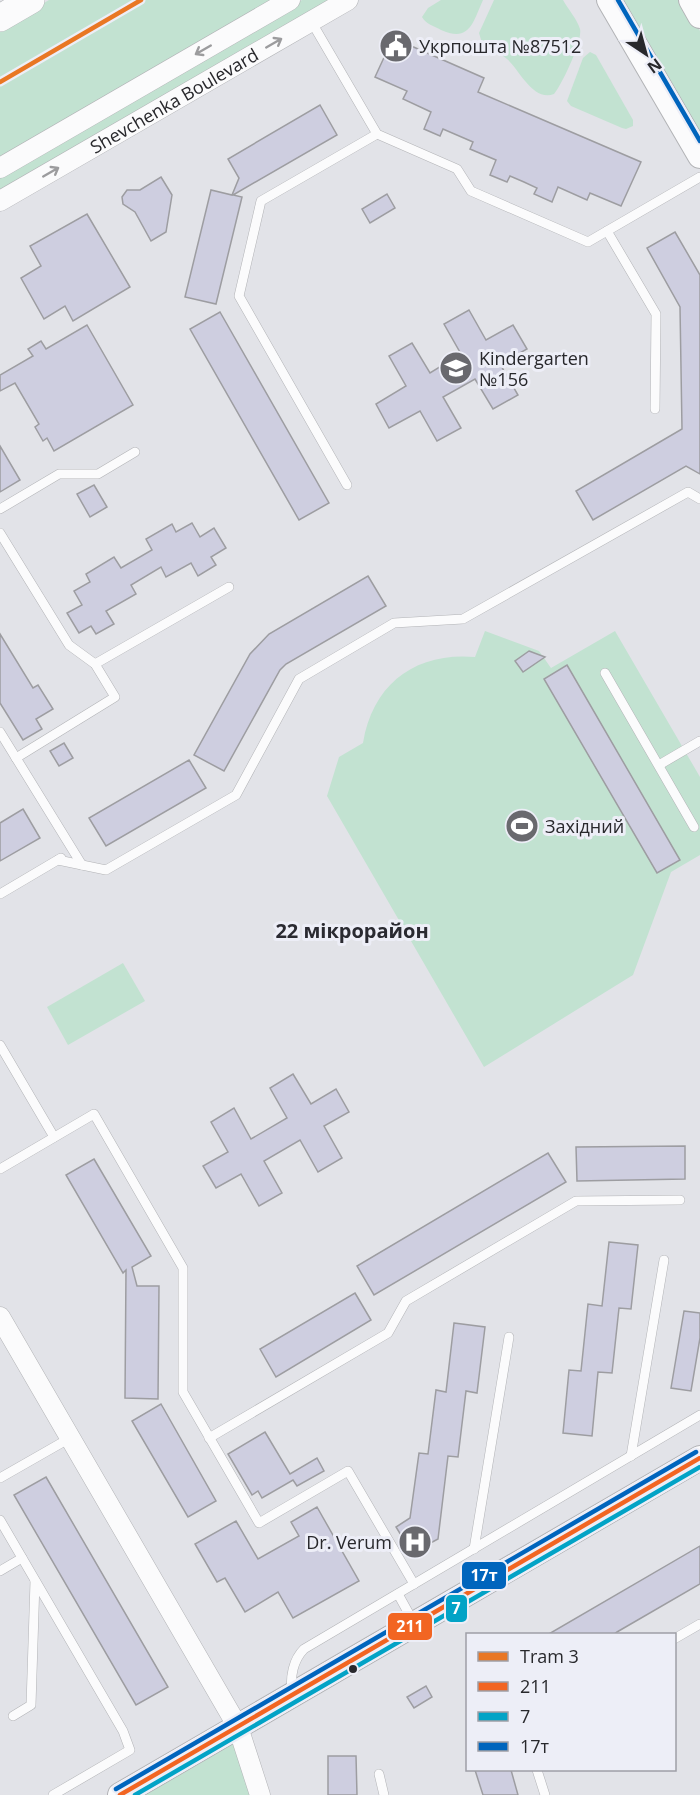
<svg xmlns="http://www.w3.org/2000/svg" width="700" height="1795" viewBox="0 0 700 1795" font-family="'Open Sans',sans-serif">
<rect width="100%" height="100%" fill="#e2e3e8"/>
<g fill="#c2e2d1">
<polygon points="49,0 272,0 0,158 0,29"/>
<polygon points="302,0 335,0 0,195 0,175"/>
<path d="M441,0H483C473,22 470,43 441,30C434,26 426,24 422,17L428,8Z"/>
<path d="M494,0H563C568,9 577,19 580,29C583,40 562,85 554,94C533,102 519,69 507,59C499,52 489,50 482,43L479,33Z"/>
<polygon points="618,0 682,0 700,31 700,140"/>
<polygon points="590,52 596,55 633,120 633,126 626,129 622,128 571,106 567,101 583,58"/>
<path d="M485,631L539,651L551,668L615,631L700,777V855L671,872L633,975L484,1067L327,796L339,757L363,743C373,683 416,652 475,657Z"/>
<polygon points="123,963 145,1001 68,1045 47,1007"/>
<polygon points="235,1740 251,1795 140,1795"/>
</g>
<g fill="#cecee0" stroke="#9d9da1" stroke-width="1.5">
<polygon points="393,38 484,78 478,92 641,162 621,206 590,193 587,200 558,187 552,202 534,194 537,188 524,182 510,176 507,182 490,175 496,160 470,149 473,142 443,129 440,136 424,129 431,112 403,99 407,91 375,77"/>
<polygon points="320,105 337,135 233,195 242,197 216,304 185,297 211,190 232,195 239,178 228,159"/>
<polygon points="161,177 172,195 166,232 151,241 135,212 123,204 122,197 127,190 140,190"/>
<polygon points="387,194 395,208 370,223 362,209"/>
<polygon points="87,214 130,287 73,321 65,306 44,319 21,278 41,266 30,246"/>
<polygon points="675,232 700,275 700,474 686,466 593,520 576,491 682,429 680,307 647,248"/>
<polygon points="469,310 486,340 513,325 527,349 500,364 518,395 493,409 475,379 443,397 461,428 437,441 420,411 389,428 376,404 406,386 389,356 412,343 430,373 461,354 444,324"/>
<polygon points="220,312 329,503 299,520 190,329"/>
<polygon points="87,325 133,405 54,451 47,438 43,441 35,427 39,424 15,383 0,391 0,375 33,356 28,349 41,341 46,349"/>
<polygon points="0,446 20,480 0,492"/>
<polygon points="94,485 107,507 90,517 77,494"/>
<polygon points="192,523 200,537 214,528 226,548 211,557 216,565 198,576 191,563 166,577 161,567 131,585 136,594 106,611 114,624 96,634 91,626 79,633 67,613 82,605 74,591 90,582 86,574 114,557 121,568 152,550 146,539 172,524 176,532"/>
<polygon points="368,576 386,606 286,664 280,670 224,771 194,755 250,654 269,634"/>
<polygon points="0,634 33,688 38,685 53,709 36,719 42,729 23,740 0,703"/>
<polygon points="529,651 545,657 523,672 515,661"/>
<polygon points="567,665 680,860 657,873 544,679"/>
<polygon points="64,743 73,758 59,766 50,751"/>
<polygon points="189,760 206,788 106,846 89,818"/>
<polygon points="23,809 40,838 0,861 0,823"/>
<polygon points="293,1074 311,1104 336,1089 349,1112 324,1126 342,1158 318,1172 300,1140 264,1161 282,1193 259,1206 241,1174 216,1188 203,1166 228,1152 211,1122 234,1108 251,1139 287,1118 270,1088"/>
<polygon points="685,1146 685,1179 577,1181 576,1147"/>
<polygon points="548,1153 566,1182 374,1295 357,1266"/>
<polygon points="94,1159 151,1256 132,1267 137,1286 159,1286 158,1399 125,1398 126,1270 123,1273 66,1175"/>
<polygon points="609,1242 638,1245 631,1309 619,1308 612,1373 598,1372 592,1436 563,1433 569,1370 581,1371 588,1304 602,1306"/>
<polygon points="355,1293 371,1320 276,1377 260,1349"/>
<polygon points="684,1311 700,1313 700,1338 691,1391 671,1388"/>
<polygon points="454,1323 485,1327 477,1393 466,1391 458,1457 448,1456 438,1539 412,1553 396,1527 410,1518 419,1453 428,1454 436,1390 446,1392"/>
<polygon points="161,1404 216,1501 188,1517 132,1421"/>
<polygon points="265,1432 290,1474 317,1458 324,1471 297,1486 293,1480 262,1498 258,1491 252,1495 228,1454"/>
<polygon points="46,1477 168,1687 136,1705 14,1495"/>
<polygon points="317,1507 359,1581 293,1618 278,1592 245,1612 225,1578 217,1582 195,1544 236,1521 258,1559 299,1536 291,1522"/>
<polygon points="700,1546 700,1584 617,1632 613,1635 547,1635"/>
<polygon points="426,1686 432,1697 414,1708 407,1697"/>
<polygon points="328,1756 356,1756 357,1795 328,1795"/>
<polygon points="475,1770 511,1770 518,1795 483,1795"/>
</g>
<g fill="none" stroke-linecap="round" stroke-linejoin="round">
<g stroke="#b2b3b6" stroke-width="10">
<g id="service">
<polyline points="311,21 377,134 457,169 471,191 588,242 700,177"/>
<polyline points="607,231 656,314 655,409"/>
<polyline points="347,485 239,296 261,201 377,134"/>
<polyline points="0,509 59,474 98,474 135,452"/>
<polyline points="0,533 69,645 95,664 115,697 16,758"/>
<polyline points="95,664 229,587"/>
<polyline points="605,673 694,827"/>
<polyline points="0,732 82,865"/>
<polyline points="659,765 700,741"/>
<polyline points="58,860 106,870 236,795 299,679 394,623 463,619 688,492 700,499"/>
<polyline points="0,894 61,858"/>
<polyline points="0,1045 54,1137"/>
<polyline points="0,1169 94,1114 183,1268 183,1392 259,1523 348,1471 414,1584"/>
<polyline points="209,1438 388,1333 406,1301 576,1201 680,1200"/>
<polyline points="631,1456 664,1260"/>
<polyline points="0,1478 70,1438"/>
<polyline points="0,1520 123,1731 130,1750 53,1795"/>
<polyline points="474,1549 509,1337"/>
<polyline points="0,1571 22,1558"/>
<polyline points="398,1594 414,1623"/>
<polyline points="674,1639 700,1624"/>
<path d="M292,1692C290,1677 293,1660 304,1649L700,1415"/>
<polyline points="13,1716 31,1705 35,1581"/>
<polyline points="537,1770 545,1795"/>
<polyline points="379,1774 384,1795"/>
</g>
</g>
<g stroke="#b2b3b6" stroke-width="21">
<g id="minor">
<polyline points="0,168 290,0"/>
<path id="s1" d="M0,201L348,0"/>
<polyline points="0,1317 238,1727 260,1795"/>
</g>
</g>
<g stroke="#b2b3b6" stroke-width="26">
<g id="tertiary">
<polyline points="609,0 700,156"/>
<polyline points="691,0 700,16"/>
<polyline points="120,1795 700,1458"/>
</g>
</g>
<g stroke="#b2b3b6" stroke-width="28">
<polyline id="secondary" points="0,18 31,0"/>
</g>
<use href="#service" stroke="#fbfbfc" stroke-width="9"/>
<use href="#minor" stroke="#fbfbfc" stroke-width="20"/>
<use href="#tertiary" stroke="#fbfbfc" stroke-width="24"/>
<use href="#secondary" stroke="#fbfbfc" stroke-width="27"/>
<g stroke="#edeef7" stroke-width="9">
<polyline id="bus-1" points="120,1795 700,1458"/>
</g>
<g stroke="#edeef7" stroke-width="9">
<polyline id="bus-2" points="135,1795 700,1467"/>
</g>
<g stroke="#edeef7" stroke-width="9">
<g id="bus-3">
<polyline points="618,0 700,141"/>
<polyline points="116,1789 696,1452"/>
</g>
</g>
<use href="#bus-1" stroke="#f26522" stroke-width="4.5"/>
<use href="#bus-2" stroke="#02a3c6" stroke-width="4.5"/>
<use href="#bus-3" stroke="#0065bd" stroke-width="4.5"/>
<g stroke="#edeef7" stroke-width="9">
<polyline id="tram-1" points="0,82 141,0"/>
</g>
<use href="#tram-1" stroke="#e97724" stroke-width="4.5"/>
</g>
<defs><path id="oneway-shaft" d="M-6 0H5M1.5-3L5.5 0L1.5 3" fill="none" stroke-width="1.6" stroke-linecap="round" stroke-linejoin="round" transform="scale(1.5)"/></defs>
<g stroke="#9c9c9e">
<use href="#oneway-shaft" transform="translate(274 43) rotate(-30)"/>
<use href="#oneway-shaft" transform="translate(203 50) rotate(150)"/>
<use href="#oneway-shaft" transform="translate(51 172) rotate(-30)"/>
</g>
<defs>
<g id="civic-disc" transform="scale(1.725)"><circle r="9.5" fill="#69696e" stroke="#edeef7"/><path d="M-.6-6.5H3V-4.5H.6V-3L4-1V1h2V6H-6V1h2V-1L-.6-3ZM-1.2 2.5V6h2.4V2.5Z" fill="#fff"/></g>
<g id="school-disc" transform="scale(1.725)"><circle r="9.5" fill="#69696e" stroke="#edeef7"/><path d="M0-5L7-2L0 1L-7-2ZM-4 1L0 2.5L4 1V4Q0 6-4 4Z" fill="#fff"/></g>
<g id="stadium-disc" transform="scale(1.725)"><circle r="9.5" fill="#69696e" stroke="#edeef7"/><path d="M0-5a6.5 5 0 1 0 0 10a6.5 5 0 1 0 0-10ZM-3.5-1.8h7v3.6h-7Z" fill="#fff"/></g>
<g id="hospital-disc" transform="scale(1.725)"><circle r="9.5" fill="#69696e" stroke="#edeef7"/><path d="M-5-5h3v3.5h4V-5h3V5h-3V1.5h-4V5h-3Z" fill="#fff"/></g>
</defs>
<g fill-rule="evenodd">
<use href="#civic-disc" x="396" y="46"/>
<use href="#school-disc" x="456" y="368"/>
<use href="#stadium-disc" x="522" y="826"/>
<use href="#hospital-disc" x="415" y="1542"/>
</g>
<circle fill="#28282c" stroke="#edeef7" stroke-width="2" cx="353" cy="1669" r="5"/>
<g text-anchor="middle" dominant-baseline="central" stroke-width="6" stroke-linejoin="round" paint-order="stroke">
<g font-size="18" fill="#28282c" stroke="#edeef7" text-anchor="start">
<text x="419" y="46">Укрпошта №87512</text>
<text x="479" y="358">Kindergarten<tspan x="479" dy="21">№156</tspan></text>
<text x="545" y="826">Західний</text>
<text x="392" y="1542" text-anchor="end">Dr. Verum</text>
</g>
<g font-size="18" fill="#28282c" stroke="#edeef7">
<text stroke="none"><textPath href="#s1" startOffset="201">Shevchenka Boulevard</textPath></text>
</g>
<g font-size="20" font-weight="bold" fill="#2a2a31" stroke="#edeef7">
<text x="352" y="930">22 мікрорайон</text>
</g>
</g>
<g stroke="#edeef7" stroke-width="2">
<rect x="461" y="1561" width="46" height="29" rx="6" fill="#0065bd"/>
<rect x="445" y="1594" width="23" height="29" rx="6" fill="#02a3c6"/>
<rect x="387" y="1612" width="46" height="29" rx="6" fill="#f26522"/>
</g>
<g font-size="16" text-anchor="middle" font-weight="bold" fill="#fff">
<text x="484" y="1581">17т</text>
<text x="456" y="1614">7</text>
<text x="410" y="1632">211</text>
</g>
<rect x="466" y="1633" width="210" height="138" fill="#edeef7" stroke="#9e9fa6" stroke-width="1.5"/>
<rect x="478" y="1652" width="30" height="9" fill="#e97724" stroke="#9e9fa6" stroke-width="1.5"/>
<text x="520" y="1663" font-size="18" fill="#28282c">Tram 3</text>
<rect x="478" y="1682" width="30" height="9" fill="#f26522" stroke="#9e9fa6" stroke-width="1.5"/>
<text x="520" y="1693" font-size="18" fill="#28282c">211</text>
<rect x="478" y="1712" width="30" height="9" fill="#02a3c6" stroke="#9e9fa6" stroke-width="1.5"/>
<text x="520" y="1723" font-size="18" fill="#28282c">7</text>
<rect x="478" y="1742" width="30" height="9" fill="#0065bd" stroke="#9e9fa6" stroke-width="1.5"/>
<text x="520" y="1753" font-size="18" fill="#28282c">17т</text>
<g transform="translate(646 54) rotate(144)" stroke="#edeef7" stroke-width="4.5" paint-order="stroke">
<path d="M0-4.5L10 22L0 15L-10 22Z" fill="#28282c"/>
<text y="-9" font-size="16" font-weight="bold" text-anchor="middle" fill="#28282c">N</text>
</g>
</svg>
